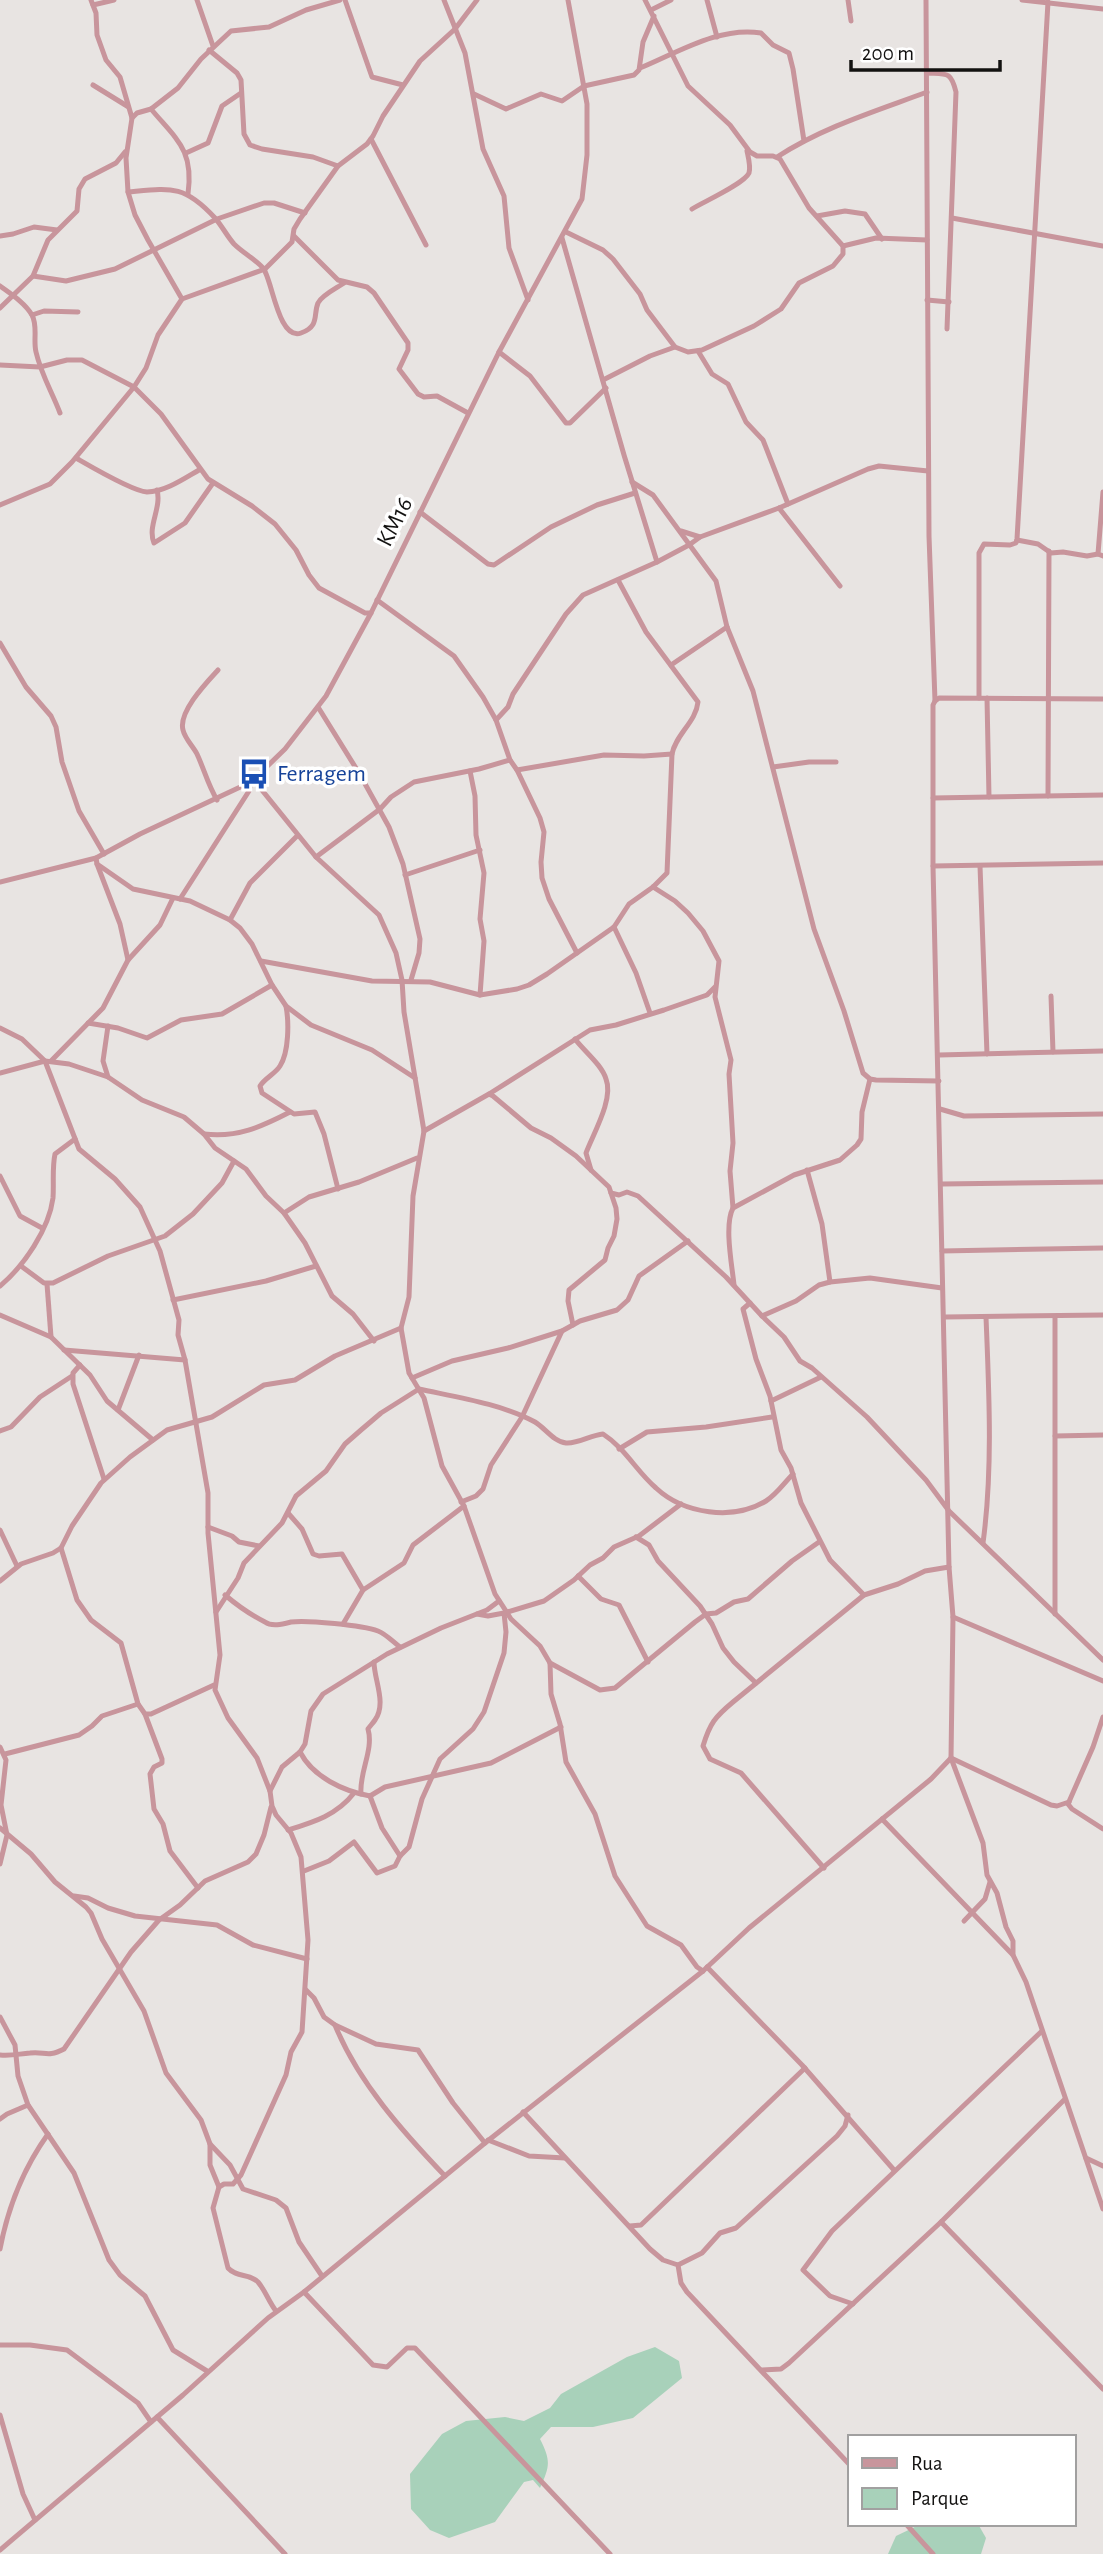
<svg xmlns="http://www.w3.org/2000/svg" width="1103" height="2554" viewBox="0 0 1103 2554" font-family="'Alegreya Sans',sans-serif">
<rect width="100%" height="100%" fill="#e8e4e2"/>
<g fill="#a8d1ba">
<path d="M655,2347L679,2361L682,2378L633,2418L593,2427H551L540,2439C551,2461 550,2466 540,2488L533,2480L524,2482L495,2522L449,2538L430,2530L411,2509L410,2474L442,2434L466,2421L505,2417L524,2421L550,2408L561,2394L627,2357Z"/>
<polygon points="921,2524 978,2524 986,2538 981,2554 888,2554 896,2536"/>
</g>
<g fill="none" stroke-linecap="round" stroke-linejoin="round">
<g stroke="#c8959c" stroke-width="5">
<polyline points="91,0 96,13 97,35 106,60 120,77 132,118"/>
<polyline points="197,0 213,46"/>
<polyline points="345,0 372,77 403,85"/>
<polyline points="444,0 465,53 483,149 504,196 509,248 528,300"/>
<polyline points="707,0 717,37"/>
<polyline points="848,0 851,21"/>
<polyline points="1022,0 1103,9"/>
<polyline points="93,5 114,0"/>
<polyline points="651,10 671,0"/>
<polyline points="209,50 237,73 241,80 244,134 250,145 262,149 313,157 338,166"/>
<path d="M640,68C677,53 719,26 761,33L773,45L789,53L793,69L804,141"/>
<path d="M927,73C947,74 951,71 956,92L947,329"/>
<polyline points="93,85 127,106"/>
<polyline points="474,94 506,109 541,94 562,101 584,86 634,75 639,70 643,42 654,16"/>
<path d="M151,109C177,140 194,150 188,194"/>
<polyline points="371,139 426,245"/>
<polyline points="186,153 208,143 222,106 241,93"/>
<path d="M777,157C823,127 876,111 927,92"/>
<path d="M128,192C170,188 184,184 215,218C222,226 227,236 234,244C243,253 255,259 263,268C272,278 278,341 301,333C320,326 313,315 318,303C322,295 337,288 344,283"/>
<path d="M692,209C703,202 744,184 749,173C751,167 748,156 747,151"/>
<polyline points="817,216 845,211 865,214 882,239"/>
<polyline points="952,218 1103,246"/>
<polyline points="566,232 603,250 613,259 640,294 647,310 675,347 688,352 702,350 754,326 781,309 799,283 833,266 843,254 843,246 809,208 780,159 773,156 757,156 750,152 730,125 688,86 645,0"/>
<polyline points="0,236 13,234 34,227 57,230"/>
<polyline points="294,236 338,280 367,287 374,293 408,343 408,350 399,369 418,394 424,397 437,396 468,413"/>
<polyline points="562,238 624,455 657,562"/>
<polyline points="843,246 876,238 927,240"/>
<polyline points="33,276 66,281 115,269 217,219 264,203 274,203 305,213"/>
<path d="M0,286C11,294 25,303 32,315C38,326 33,340 36,352C41,374 52,392 60,413"/>
<polyline points="182,299 148,240 135,215 128,192 126,158 132,118 137,113 151,109 178,88 201,59 231,31 269,27 306,10 340,0"/>
<polyline points="927,300 949,302"/>
<polyline points="0,308 33,276 48,240 77,211 79,189 85,179 116,163 125,152"/>
<polyline points="32,315 44,311 78,312"/>
<polyline points="698,351 712,374 728,384 746,422 763,440 788,504"/>
<polyline points="499,352 530,376 566,423 570,423 606,388"/>
<polyline points="0,365 40,367 67,360 82,360 134,387 161,414 208,479 252,506 275,524 296,550 309,575 319,588 365,613 371,613"/>
<polyline points="603,380 650,356 675,347"/>
<path d="M76,458C90,466 132,491 147,492C165,492 185,478 199,470"/>
<polyline points="632,482 653,495 716,581 727,627 753,691 814,929 844,1011 863,1073 870,1079 876,1080 939,1081"/>
<path d="M157,490C162,508 147,526 154,543L185,523L213,483"/>
<polyline points="1103,492 1098,554 1103,556"/>
<polyline points="0,505 50,484 72,462 134,387 146,368 158,335 182,299 265,269 292,242 294,229 300,219 338,166 367,144 373,136 383,116 420,61 455,29 477,0"/>
<polyline points="779,508 840,586"/>
<polyline points="420,512 488,564 494,565 551,527 597,505 635,493"/>
<polyline points="681,531 700,537"/>
<polyline points="1017,540 1038,544 1051,553 1063,552 1087,556 1098,554"/>
<polyline points="377,600 454,656 483,697 496,720 510,760 517,770 540,818 544,832 541,862 542,878 549,899 577,953"/>
<polyline points="0,643 26,687 51,716 56,727 62,762 79,811 104,854"/>
<polyline points="671,665 727,627"/>
<polyline points="979,698 979,553 984,544 1010,545 1016,543 1017,539 1048,2"/>
<polyline points="987,698 989,797"/>
<polyline points="935,701 939,698 1103,699"/>
<polyline points="318,707 359,773 389,827 403,864 420,939 419,953 411,980"/>
<polyline points="496,720 508,707 513,694 566,614 583,595 657,562 689,545 700,537 779,508 868,469 879,466 928,471"/>
<polyline points="773,767 809,762 836,762"/>
<polyline points="517,770 604,755 644,756 672,754"/>
<polyline points="470,771 475,796 476,835 484,873 480,919 484,941 480,995"/>
<polyline points="253,779 316,857 379,915 396,953 402,980 404,1012 424,1131 413,1196 409,1297 401,1328 409,1373 424,1398 442,1466 464,1506 495,1594 511,1619 540,1646 550,1663 551,1694 560,1724 566,1762 595,1814 615,1876 647,1926 681,1945 697,1967 703,1971"/>
<polyline points="1048,796 1049,551"/>
<polyline points="933,798 1103,795"/>
<path d="M217,800C208,785 204,769 197,754C193,746 185,739 183,730C178,712 207,682 218,670"/>
<polyline points="316,857 380,809 391,797 414,782 479,769 510,760"/>
<polyline points="96,858 97,864 133,889 190,901 230,920 240,928 252,944 272,985 286,1006 311,1025 372,1050 415,1078"/>
<polyline points="97,864 120,924 128,960"/>
<polyline points="933,866 1103,863"/>
<polyline points="980,866 987,1054"/>
<polyline points="405,875 480,850"/>
<polyline points="0,882 96,858 140,834 251,782 285,749 326,696 371,613 499,352 582,199 587,155 587,104 568,0"/>
<polyline points="653,887 675,901 688,913 703,931 719,961 715,997 731,1060 729,1074 733,1143 730,1171 733,1208"/>
<polyline points="180,899 249,791 251,782"/>
<polyline points="230,920 250,883 297,836"/>
<polyline points="614,927 636,973 650,1013"/>
<path d="M261,961L372,981L430,982L480,995L517,989L529,985L547,974L614,927L629,904L653,887L667,873L672,754C676,734 696,722 698,702L646,632L618,580"/>
<polyline points="1051,996 1053,1052"/>
<path d="M286,1006C289,1022 289,1052 280,1066C275,1074 265,1078 260,1086L262,1093L294,1114L315,1112L324,1134L338,1189"/>
<polyline points="88,1023 118,1028 147,1038 181,1020 222,1014 272,985"/>
<polyline points="108,1026 103,1061 108,1077"/>
<path d="M0,1028L22,1039L45,1061L79,1149L115,1179L140,1207L160,1251L179,1320L178,1335L185,1360L208,1493V1533L220,1655L215,1690L228,1718L257,1758L270,1791L272,1806L276,1815L291,1833L301,1857L308,1940L302,2032L291,2052L286,2075L241,2175L233,2184H224L219,2187L213,2208L228,2268C237,2278 249,2273 258,2282C265,2290 269,2302 276,2311"/>
<path d="M575,1039C584,1051 602,1065 606,1079C614,1099 593,1134 586,1153L591,1170"/>
<polyline points="939,1055 1103,1051"/>
<polyline points="51,1061 103,1008 128,960 160,925 173,898"/>
<polyline points="0,1073 45,1061 69,1064 108,1077 142,1100 184,1117 204,1134 215,1148 246,1169 266,1196 284,1213 305,1243 332,1296 353,1314 374,1341"/>
<polyline points="489,1094 590,1030 616,1025 664,1010 707,995 715,987"/>
<polyline points="940,1109 964,1116 1103,1114"/>
<polyline points="424,1131 489,1094 493,1096 531,1128 551,1138 576,1156 609,1187 611,1193 619,1195 627,1192 638,1196 726,1277 762,1316 796,1301 819,1285 830,1282 870,1278 942,1288"/>
<path d="M204,1134C237,1138 261,1127 290,1112"/>
<polyline points="807,1170 822,1224 830,1282"/>
<polyline points="0,1176 20,1216 42,1228"/>
<polyline points="942,1184 1103,1182"/>
<polyline points="284,1213 309,1197 359,1182 417,1158"/>
<polyline points="942,1251 1103,1248"/>
<polyline points="21,1266 44,1283 53,1283 108,1256 165,1236 193,1214 222,1183 234,1161"/>
<polyline points="47,1284 51,1337"/>
<path d="M734,1285C732,1265 724,1225 733,1208L794,1175L840,1160L857,1145L861,1139L862,1112L870,1079"/>
<path d="M0,1286C24,1266 49,1229 53,1198C54,1183 52,1168 55,1154L75,1139"/>
<polyline points="173,1300 266,1281 316,1266"/>
<polyline points="750,1303 743,1309 756,1359 770,1396 781,1450 791,1468 801,1503 830,1560 864,1595"/>
<polyline points="0,1315 51,1337 90,1375 107,1401 153,1440"/>
<polyline points="762,1316 784,1337 800,1361 812,1368 867,1417 926,1480 949,1511 1103,1660"/>
<polyline points="945,1317 1103,1315"/>
<polyline points="573,1325 568,1301 569,1290 605,1260 608,1248 614,1236 617,1219 616,1208 611,1193"/>
<polyline points="64,1350 185,1360"/>
<polyline points="80,1365 73,1373 73,1384 104,1479"/>
<polyline points="412,1378 452,1361 508,1348 562,1331 580,1321 617,1310 628,1300 639,1276 688,1241"/>
<polyline points="771,1401 821,1377"/>
<polyline points="118,1410 139,1355"/>
<polyline points="0,1431 11,1427 40,1397 72,1376"/>
<polyline points="1055,1436 1103,1435"/>
<polyline points="619,1449 647,1432 706,1427 772,1417"/>
<polyline points="461,1502 476,1496 483,1489 491,1465 522,1417 562,1331"/>
<polyline points="288,1513 302,1529 313,1554 319,1556 342,1554 363,1590"/>
<polyline points="208,1527 232,1536 239,1542 259,1546"/>
<polyline points="0,1530 17,1566"/>
<polyline points="636,1537 649,1545 658,1561 700,1606 712,1624 723,1648 734,1662 756,1683"/>
<path d="M983,1543C993,1469 989,1392 986,1317"/>
<polyline points="61,1548 77,1600 91,1620 121,1643 138,1704 145,1714 151,1714 214,1685"/>
<polyline points="578,1576 601,1599 619,1605 648,1662"/>
<polyline points="0,1581 21,1564 53,1553 61,1548 72,1526 101,1483 130,1457 167,1430 212,1417 264,1385 295,1380 335,1356 401,1328"/>
<path d="M225,1595C238,1606 251,1615 265,1622C272,1627 283,1624 291,1622C307,1620 362,1625 378,1631C386,1634 393,1642 400,1647"/>
<path d="M216,1612L238,1578L244,1563L282,1523L296,1496L326,1471L345,1444L361,1430L381,1413L419,1389C456,1397 502,1404 535,1422C545,1428 554,1442 566,1443C578,1444 591,1435 603,1434C625,1448 637,1472 656,1488C684,1514 733,1521 766,1501C777,1494 784,1483 793,1474"/>
<polyline points="477,1614 488,1616 504,1613 544,1601 574,1580 590,1565 603,1558 614,1547 639,1536 681,1504"/>
<polyline points="1055,1614 1055,1317"/>
<polyline points="953,1617 1103,1681"/>
<polyline points="343,1624 363,1590 404,1563 413,1545 464,1506"/>
<polyline points="550,1663 600,1690 615,1688 695,1622 706,1614 716,1613 734,1602 748,1599 792,1561 819,1542"/>
<polyline points="145,1714 162,1759 162,1763 154,1767 150,1774 154,1809 163,1824 170,1851 198,1888"/>
<polyline points="1103,1717 1093,1747 1068,1804 1072,1809 1103,1829"/>
<polyline points="0,1747 6,1760 1,1805 7,1835 0,1864"/>
<path d="M300,1752C313,1777 343,1791 370,1796L385,1787L491,1763L561,1727"/>
<polyline points="5,1754 79,1735 92,1726 102,1716 138,1704"/>
<polyline points="951,1758 983,1843 987,1875 997,1893 1006,1927 1013,1941 1013,1955 1026,1982 1103,2209"/>
<polyline points="951,1758 1051,1805 1057,1806 1069,1802"/>
<polyline points="270,1791 282,1767 300,1752 305,1744 311,1711 323,1694 387,1654 441,1628 487,1610 499,1601"/>
<path d="M361,1794C359,1772 374,1750 368,1729C370,1726 373,1723 375,1720C387,1703 374,1680 374,1662"/>
<polyline points="370,1796 382,1828 400,1856"/>
<polyline points="882,1819 1013,1955"/>
<polyline points="0,1828 31,1854 55,1882 86,1907 91,1913 102,1939 144,2011 166,2073 201,2120 210,2144 210,2165 219,2187"/>
<path d="M288,1830C314,1822 337,1815 354,1793"/>
<path d="M824,1868L741,1773L710,1759L703,1746C710,1723 715,1717 733,1702L864,1595L898,1584L925,1571L949,1567"/>
<polyline points="304,1871 329,1861 354,1842 377,1873 395,1866 400,1856 409,1847 422,1799 440,1759 473,1729 484,1712 504,1653 506,1632 504,1613"/>
<polyline points="74,1896 88,1898 108,1908 135,1916 217,1925 253,1945 307,1959"/>
<polyline points="964,1921 985,1899 990,1882"/>
<polyline points="707,1967 802,2065 894,2170"/>
<polyline points="306,1990 314,1998 324,2017 335,2025 376,2044 418,2050 453,2103 485,2143"/>
<polyline points="0,2017 15,2045 18,2076 28,2105 74,2173 109,2260 120,2275 145,2296 173,2350 207,2371"/>
<path d="M335,2025C358,2082 403,2132 445,2176"/>
<path d="M0,2055C12,2056 18,2054 30,2053C45,2051 47,2058 64,2049L131,1952L159,1920L180,1905L205,1881L248,1862L256,1854L264,1835L271,1807"/>
<polyline points="523,2112 650,2249 663,2260 678,2265 681,2283 687,2292 849,2464"/>
<polyline points="0,2119 7,2114 28,2105"/>
<polyline points="488,2140 529,2156 565,2158"/>
<polyline points="210,2144 230,2165 243,2189 276,2200 286,2208 299,2242 322,2276"/>
<polyline points="1086,2158 1103,2166"/>
<polyline points="941,2222 1103,2389"/>
<polyline points="630,2226 641,2225 805,2068"/>
<path d="M0,2249C8,2207 23,2169 48,2134"/>
<polyline points="678,2265 702,2253 720,2233 736,2228 837,2136 845,2126 848,2115"/>
<polyline points="304,2292 373,2365 387,2367 407,2348 415,2348 610,2554"/>
<polyline points="853,2304 830,2296 803,2270 832,2231 1042,2031"/>
<polyline points="0,2345 30,2345 67,2350 138,2403 151,2422"/>
<polyline points="762,2370 781,2369 789,2363 941,2222 1064,2100"/>
<polyline points="0,2415 23,2494 35,2520"/>
<polyline points="157,2417 285,2554"/>
<polyline points="906,2524 933,2554"/>
<polyline points="0,2550 183,2395 268,2318 304,2292 485,2143 703,1971 749,1928 931,1779 951,1758 953,1617 949,1567 933,866 933,705 935,701 929,536 926,0"/>
</g>
</g>
<defs>
<g id="bus-bare" transform="scale(2.415)"><path d="M-5-6H5V4H4V6H2V4H-2V6H-4V4H-5ZM-3.5-4V0h7V-4ZM-3.5 1.2v1.5H-2V1.2ZM2 1.2v1.5H3.5V1.2Z" fill="#1a4fb4" stroke="#fff" stroke-width="2.5" paint-order="stroke"/></g>
</defs>
<g fill-rule="evenodd">
<use href="#bus-bare" x="254" y="774"/>
</g>
<g text-anchor="middle" dominant-baseline="central" stroke-width="7" stroke-linejoin="round" paint-order="stroke">
<g font-size="24" fill="#131211" stroke="#fff">
<text transform="translate(395 522) rotate(-63)">KM16</text>
</g>
<g font-size="24" fill="#164399" stroke="#fff" text-anchor="start">
<text x="277" y="774">Ferragem</text>
</g>
</g>
<rect x="848" y="2435" width="228" height="91" fill="#ffffff" stroke="#a1a0a0" stroke-width="2"/>
<rect x="862" y="2458" width="35" height="10" fill="#c8959c" stroke="#a1a0a0" stroke-width="2"/>
<text x="911" y="2470" font-size="21" fill="#131211">Rua</text>
<rect x="862" y="2488" width="35" height="21" fill="#a8d1ba" stroke="#a1a0a0" stroke-width="2"/>
<text x="911" y="2505" font-size="21" fill="#131211">Parque</text>
<path d="M851 60v10h149v-10" fill="none" stroke="#131211" stroke-width="3.5"/>
<text x="862" y="60" font-size="21" fill="#131211" stroke="#ffffff" stroke-width="5" paint-order="stroke">200 m</text>
</svg>
